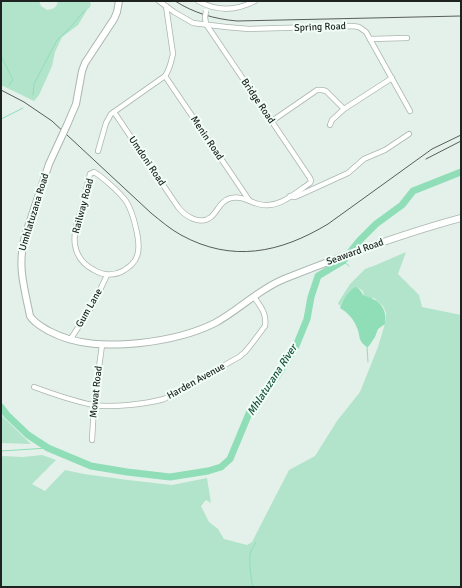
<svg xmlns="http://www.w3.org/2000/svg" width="462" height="588" viewBox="0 0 462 588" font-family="Signika,sans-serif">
<rect width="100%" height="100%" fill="#e4f1ea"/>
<g fill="#b1e4ca">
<path d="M1,1H39L41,6L47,10C54,9 56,8 58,1H89L91,4L90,7L87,10L78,25L62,37L55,52L52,66L39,95L34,101L1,85Z"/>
<path d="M406,252L398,274L419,295L422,307L461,315V587H1V457L3,456L23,457L42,455L56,460L32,484L45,491L65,470L84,474L128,480L172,485L207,478L211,503L206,500L201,506L209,522L218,529L224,539L247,545L252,542L289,470L315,456L337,421L360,392L378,347L386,320V313L383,306L374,298H367L364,296L363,291C360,289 360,288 357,289C351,290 342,301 340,306L338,303L350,284L365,269L376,265Z"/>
<polygon points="1,415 31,444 1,443"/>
</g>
<path fill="#90deb8" d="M355,287C360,289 361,291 363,295C367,297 370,297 373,299C383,303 387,314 385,324L378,329L375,337L369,346L367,347C357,340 361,337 357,328C354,319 347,312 340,308C343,299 348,292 355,287Z"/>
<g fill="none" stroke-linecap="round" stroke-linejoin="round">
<g stroke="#90deb8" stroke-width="1">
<polyline points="1,56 13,80 9,85"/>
<polyline points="33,95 34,84 57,40 68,30 85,10"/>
<polyline points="1,119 23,108"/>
<polyline points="343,261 349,266"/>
<polyline points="367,346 368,362"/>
<polyline points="1,451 48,448"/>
<path d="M253,587C251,579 249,563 250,554C251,550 254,546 256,542"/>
</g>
<polyline stroke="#90deb8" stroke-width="7" points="1,407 7,415 28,435 48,448 91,466 127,472 170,477 208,471 221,467 230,459 250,411 278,375 296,346 307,319 311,297 318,276 343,261 360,240 376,224 402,205 413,191 461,172"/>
<g stroke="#aab7b0" stroke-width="6">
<g id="street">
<polyline points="159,1 174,12 193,23 226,27 249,29 353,26 359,27 366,32 410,111"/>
<path d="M198,1C216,11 236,11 255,1"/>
<polyline points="370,39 407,38"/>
<polyline points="165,76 249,200"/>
<path d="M114,112L178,207C185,216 200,226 211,217C218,211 220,201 231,198C242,196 248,201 258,204C278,210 295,193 310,183L311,181L310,178L206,24L205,17"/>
<polyline points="272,121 317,90 322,90 326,91 344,109"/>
<polyline points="330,125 332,120 344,109 392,78"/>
<path d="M98,151L106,123L111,114L165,76C170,69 171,62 173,54L166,6"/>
<path d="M94,172C104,178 119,192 126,201C133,212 142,244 137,256C135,263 129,267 123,271C113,276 104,276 94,270C84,265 77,257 75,245C73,232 78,219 82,207C85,196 87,185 90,174Z"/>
<polyline points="290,196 295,197 302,194 348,173 364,159 385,150 409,134"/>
<polyline points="70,340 94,303 107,275"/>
<path d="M34,387C53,394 73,401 93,405C112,408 146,404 164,399L239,357L245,352L250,346L265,326C267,314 261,307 254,297"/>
<polyline points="92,440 94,405 102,345"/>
</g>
</g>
<g stroke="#aab7b0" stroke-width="8">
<g id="secondary">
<polyline points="67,125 76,104 82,71 85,63 114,19 117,12 119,1"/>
<path d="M61,138L49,164L25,236C17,266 24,286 30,316C34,323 42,327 49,331C77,346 108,346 140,343C167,340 191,335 215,323C239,310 259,289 284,279C342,256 401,234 461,218"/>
</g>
</g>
<use href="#street" stroke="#fff" stroke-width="4.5"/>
<use href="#secondary" stroke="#fff" stroke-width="6"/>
<g stroke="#575d5a" stroke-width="1">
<path d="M175,1C194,13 214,19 237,21L461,16"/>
<path d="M1,90L24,102L52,121L151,213C161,221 170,229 181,235C232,263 280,253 328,224L432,149L461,135"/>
<polyline points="426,159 461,141"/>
</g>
<g stroke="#aab7b0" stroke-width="6" stroke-linecap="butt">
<polyline id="street-bridge" points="205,17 206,11"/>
</g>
<g stroke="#aab7b0" stroke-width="8" stroke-linecap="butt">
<polyline id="secondary-bridge" points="61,138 67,125"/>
</g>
<use href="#street-bridge" stroke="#fff" stroke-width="4.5"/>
<use href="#secondary-bridge" stroke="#fff" stroke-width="6"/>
</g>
<g text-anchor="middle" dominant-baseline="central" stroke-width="4" stroke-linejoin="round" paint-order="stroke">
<g font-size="10" fill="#1e2220" stroke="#f1fef7">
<text transform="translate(320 27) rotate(-2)">Spring Road</text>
<text transform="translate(258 101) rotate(56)">Bridge Road</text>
<text transform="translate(207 138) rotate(56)">Menin Road</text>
<text transform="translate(147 161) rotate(56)">Umdoni Road</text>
<text transform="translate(83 206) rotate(-75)">Railway Road</text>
<text transform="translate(34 212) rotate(-73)">Umhlatuzana Road</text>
<text transform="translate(355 252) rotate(-20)">Seaward Road</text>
<text transform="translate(89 308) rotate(-60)">Gum Lane</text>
<text transform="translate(196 381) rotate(-29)">Harden Avenue</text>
<text transform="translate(96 392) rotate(-84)">Mowat Road</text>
</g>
<g font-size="11" font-style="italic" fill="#155139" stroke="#f1fef7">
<text transform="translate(272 380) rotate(-57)">Mhlatuzana River</text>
</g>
</g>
<rect width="462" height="588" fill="none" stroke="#1e2220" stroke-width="4"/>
</svg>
